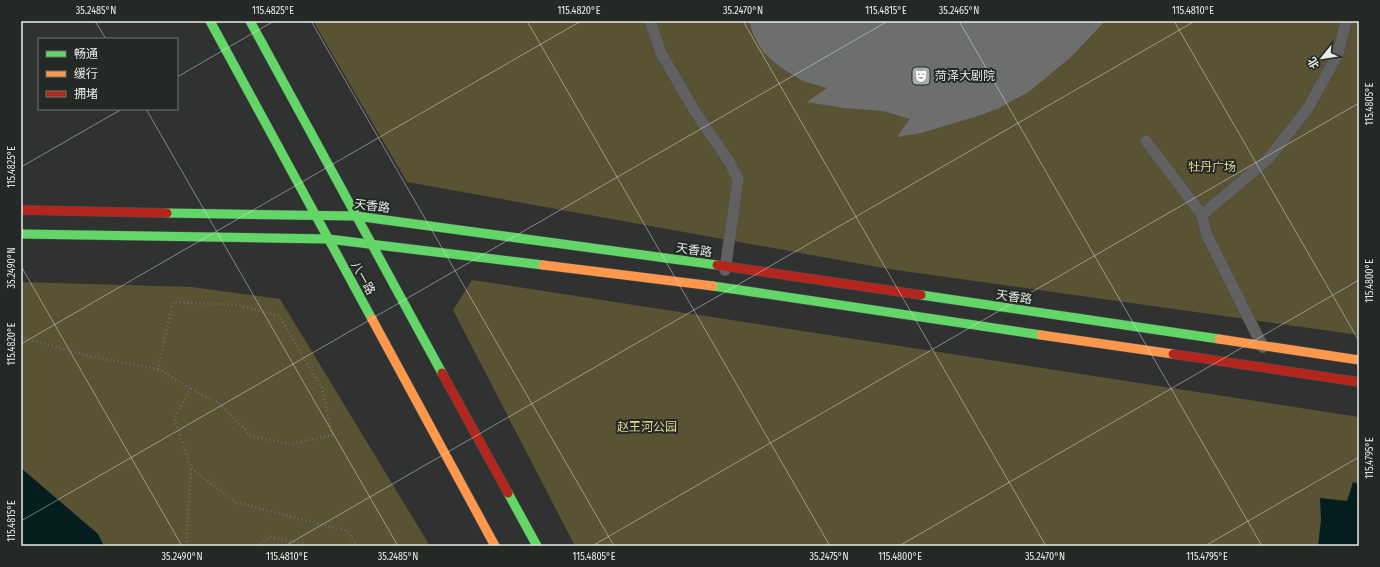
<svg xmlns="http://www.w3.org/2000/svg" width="1380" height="567" viewBox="0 0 1380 567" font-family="'Fira Sans Condensed','Noto Sans SC',sans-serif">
<rect width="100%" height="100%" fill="#2f3230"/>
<g fill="#595334">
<polygon points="313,21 1359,21 1359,335 889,269 407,182"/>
<polygon points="472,280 1359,417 1359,546 575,546 453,310"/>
<polygon points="21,282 192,287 280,299 430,546 21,546"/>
</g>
<g fill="#041e20">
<polygon points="21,468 98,534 104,546 21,546"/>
<polygon points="1353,482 1359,484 1359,546 1318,546 1321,520 1320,498 1347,501"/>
</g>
<polygon fill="#6c6f6e" points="749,21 1105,21 1072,56 1030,91 999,108 981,115 921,133 897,137 910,119 883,111 844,108 807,102 827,88 803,81 780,67 763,52 753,34"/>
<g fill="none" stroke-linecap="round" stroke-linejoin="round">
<g stroke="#4e4f4e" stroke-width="12">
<g id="lane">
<polyline points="650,21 661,53 696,113 730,163 738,179 725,270"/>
<polyline points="1146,141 1202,215"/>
<polyline points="1263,347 1206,233 1202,215 1268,159 1308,108 1338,54 1346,21"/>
</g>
</g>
<g stroke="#4e4f4e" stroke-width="10">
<g id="fast">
<polyline points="210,21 372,319"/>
<polyline points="250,21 442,373"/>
<polyline points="167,213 356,216 717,265"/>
<polyline points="21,234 328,239 543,265"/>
<polyline points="713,286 1041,335"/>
<polyline points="921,295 1219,339"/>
<polyline points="508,493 537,546"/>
</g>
</g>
<g stroke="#4e4f4e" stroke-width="10">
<g id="slow">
<polyline points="543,265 713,286"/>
<polyline points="372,319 495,546"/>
<polyline points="1041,335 1173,354"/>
<polyline points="1219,339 1359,360"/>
</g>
</g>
<g stroke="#4e4f4e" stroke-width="10">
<g id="jam">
<polyline points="21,210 167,213"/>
<polyline points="717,265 921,295"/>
<polyline points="1173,354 1359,382"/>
<polyline points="442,373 508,493"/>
</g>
</g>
<g stroke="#6b6d6c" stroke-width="2.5" stroke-dasharray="1 3" stroke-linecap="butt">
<polyline points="21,337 89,356 158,369 173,302 239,305 279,316 322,388 332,435 290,444 251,436 219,403 191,389 174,418 191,468 235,502 347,531 357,546"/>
<polyline points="158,369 191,389"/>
<polyline points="186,546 191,468"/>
<polyline points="257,546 270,537 302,543 303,546"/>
</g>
<use href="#lane" stroke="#606160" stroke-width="11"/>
<use href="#fast" stroke="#63d668" stroke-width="9"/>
<use href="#slow" stroke="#ff974d" stroke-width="9"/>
<use href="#jam" stroke="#b3261e" stroke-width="9"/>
</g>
<path fill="none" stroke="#e9edea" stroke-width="1" stroke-opacity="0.45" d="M95,21L106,39M311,21L614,546M527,21L830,546M743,21L1046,546M959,21L1262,546M1174,21L1359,341M177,77L274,21M146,109L398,546M21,167L122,109M21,266L182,546M21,344L581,21M21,521L888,21M285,546L1195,21M592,546L1359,103M899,546L1359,280M1205,546L1359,457"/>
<defs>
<g id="theatre-square" transform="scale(1)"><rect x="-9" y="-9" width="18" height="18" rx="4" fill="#a8aca9" stroke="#242925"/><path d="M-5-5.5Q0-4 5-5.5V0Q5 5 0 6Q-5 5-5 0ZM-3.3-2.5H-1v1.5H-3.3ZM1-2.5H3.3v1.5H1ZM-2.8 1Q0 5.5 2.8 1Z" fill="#fff"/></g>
</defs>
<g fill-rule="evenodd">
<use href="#theatre-square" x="921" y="76"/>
</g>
<g text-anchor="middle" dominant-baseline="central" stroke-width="4" stroke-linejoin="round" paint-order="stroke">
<g font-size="12" fill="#e9edea" stroke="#242925" text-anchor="start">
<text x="935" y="76">菏泽大剧院</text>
</g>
<g font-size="12" fill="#e6d793" stroke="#242925">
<text x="1212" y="167">牡丹广场</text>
<text x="647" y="427">赵王河公园</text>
</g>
<g font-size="12" fill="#e9edea" stroke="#242925">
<text transform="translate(372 206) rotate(7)">天香路</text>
<text transform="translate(694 250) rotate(8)">天香路</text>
<text transform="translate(363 278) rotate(61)">八一路</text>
<text transform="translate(1014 297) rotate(8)">天香路</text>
</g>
</g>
<rect width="1380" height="567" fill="none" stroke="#242925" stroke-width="44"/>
<rect x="38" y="38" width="140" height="72" fill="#242925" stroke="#737774"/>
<rect x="46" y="51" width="20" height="6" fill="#63d668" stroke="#737774"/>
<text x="74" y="58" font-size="12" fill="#e9edea">畅通</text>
<rect x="46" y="71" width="20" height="6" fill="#ff974d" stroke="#737774"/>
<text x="74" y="78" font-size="12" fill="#e9edea">缓行</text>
<rect x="46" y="91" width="20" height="6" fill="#b3261e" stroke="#737774"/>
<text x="74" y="98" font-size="12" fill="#e9edea">拥堵</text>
<g transform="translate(1322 58) rotate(240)" stroke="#242925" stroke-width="3" paint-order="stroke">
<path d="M0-3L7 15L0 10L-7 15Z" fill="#e9edea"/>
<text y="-6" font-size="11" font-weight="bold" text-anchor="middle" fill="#e9edea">北</text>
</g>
<rect x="22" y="22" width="1336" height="523" fill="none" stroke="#e9edea" stroke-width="1.5"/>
<g font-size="10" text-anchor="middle" fill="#e9edea">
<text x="96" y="14">35.2485°N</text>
<text x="273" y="14">115.4825°E</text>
<text x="579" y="14">115.4820°E</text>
<text x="743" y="14">35.2470°N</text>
<text x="886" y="14">115.4815°E</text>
<text x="959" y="14">35.2465°N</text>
<text x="1193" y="14">115.4810°E</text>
<text transform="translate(1369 104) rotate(-90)" y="4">115.4805°E</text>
<text transform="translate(11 167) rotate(-90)" y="4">115.4825°E</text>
<text transform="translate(11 268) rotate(-90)" y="4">35.2490°N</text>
<text transform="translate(1369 281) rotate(-90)" y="4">115.4800°E</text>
<text transform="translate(11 344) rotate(-90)" y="4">115.4820°E</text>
<text transform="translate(1369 458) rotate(-90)" y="4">115.4795°E</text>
<text transform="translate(11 521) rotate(-90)" y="4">115.4815°E</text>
<text x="182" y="560">35.2490°N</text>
<text x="287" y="560">115.4810°E</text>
<text x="398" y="560">35.2485°N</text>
<text x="594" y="560">115.4805°E</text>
<text x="829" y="560">35.2475°N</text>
<text x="900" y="560">115.4800°E</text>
<text x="1045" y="560">35.2470°N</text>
<text x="1207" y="560">115.4795°E</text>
</g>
</svg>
